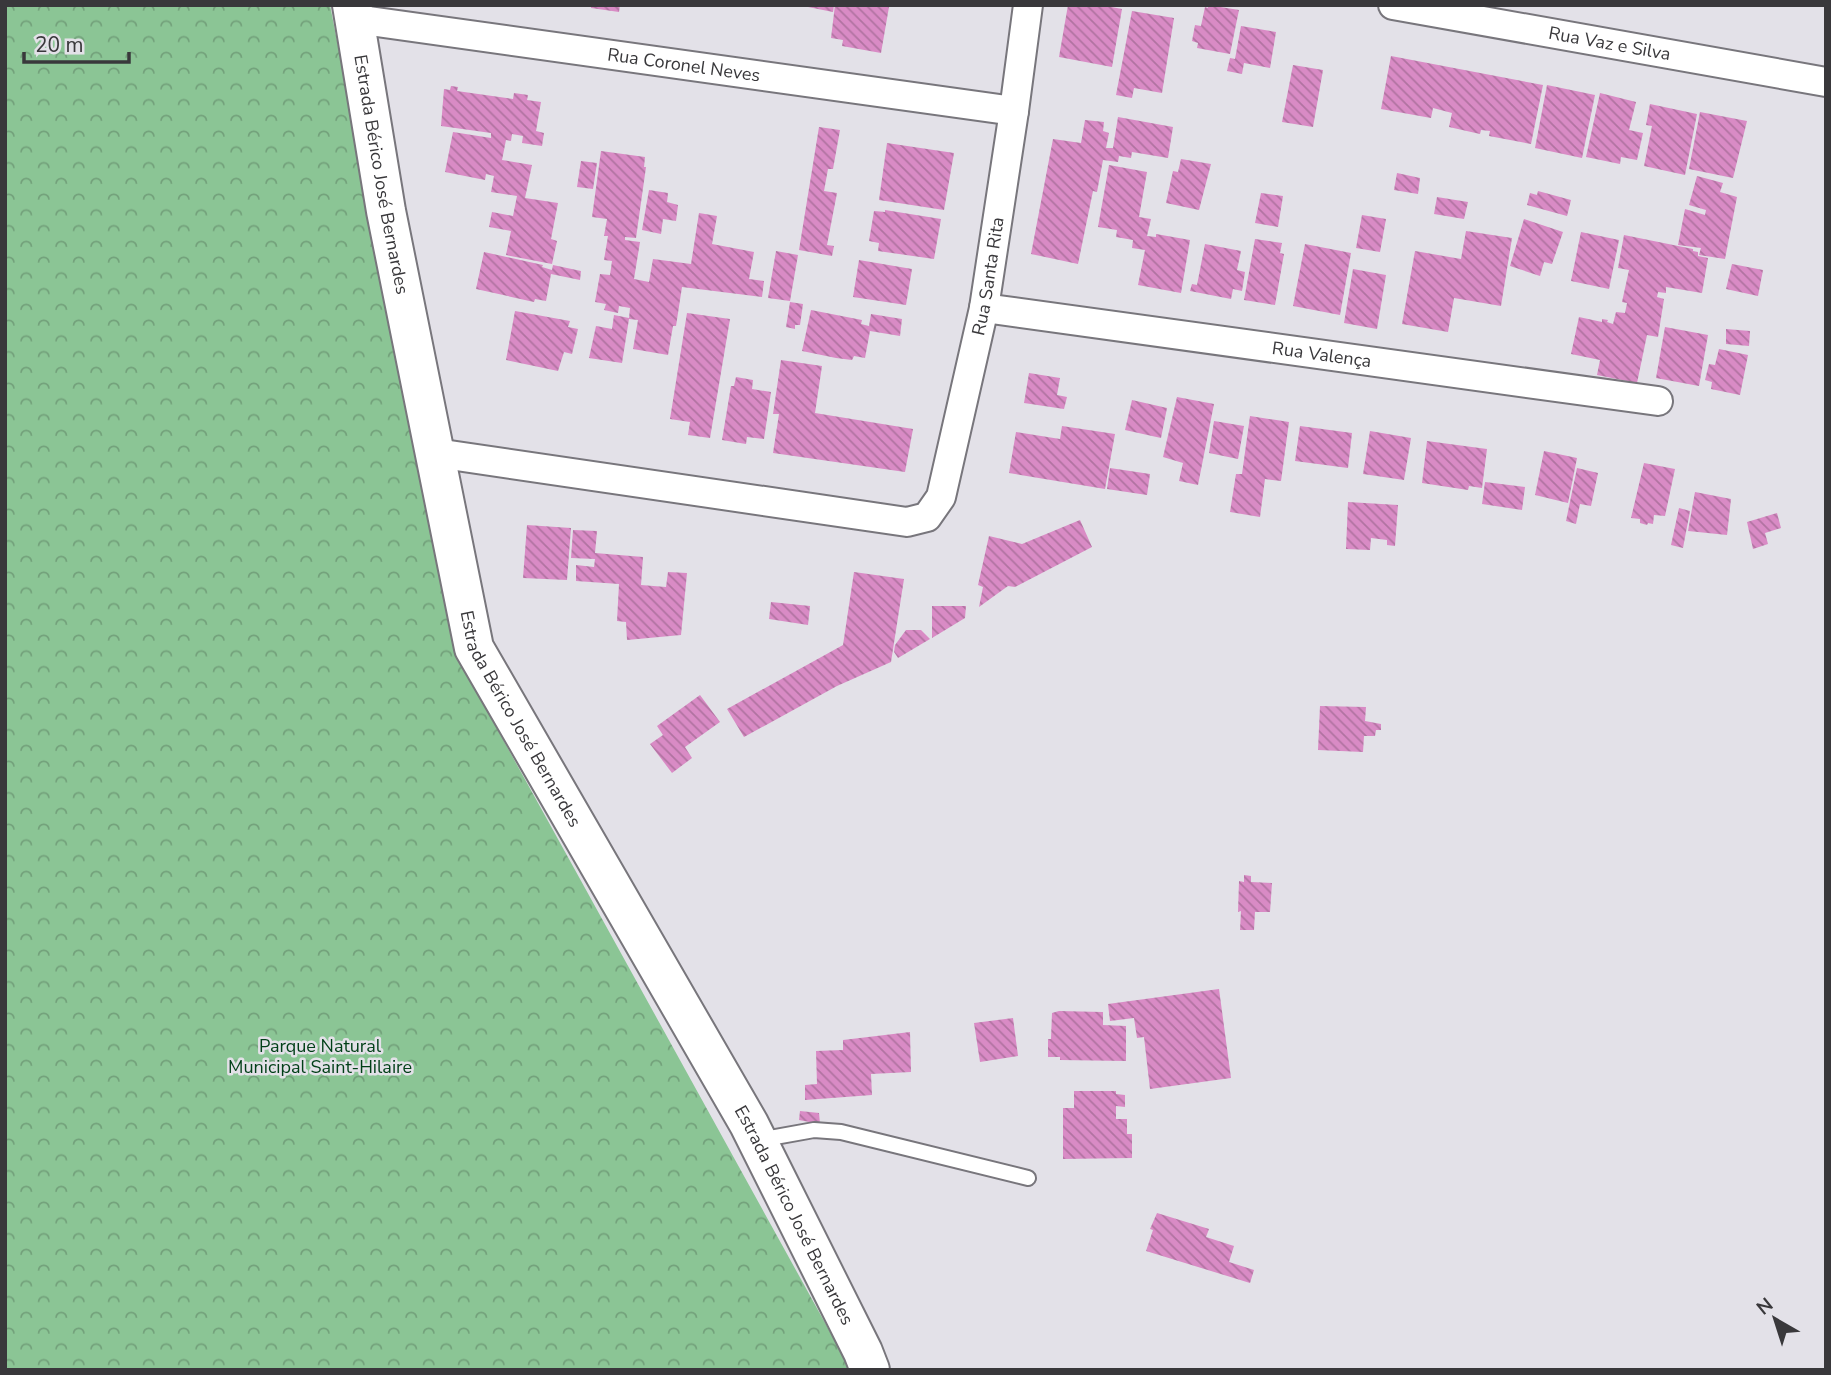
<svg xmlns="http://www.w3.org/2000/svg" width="1831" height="1375" viewBox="0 0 1831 1375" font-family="'Nunito Sans',sans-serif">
<defs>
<pattern id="park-crowns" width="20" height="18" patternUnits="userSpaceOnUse" patternTransform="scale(1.75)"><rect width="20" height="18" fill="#8bc595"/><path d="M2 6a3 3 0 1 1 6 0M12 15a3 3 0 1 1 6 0" fill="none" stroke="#73a17b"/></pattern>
<pattern id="building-back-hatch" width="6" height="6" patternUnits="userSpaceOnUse" patternTransform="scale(1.75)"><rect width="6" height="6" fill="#d98bc5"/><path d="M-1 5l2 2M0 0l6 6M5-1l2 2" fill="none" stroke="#b173a1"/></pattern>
</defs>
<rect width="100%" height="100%" fill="#e3e1e8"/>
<polygon fill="url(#park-crowns)" points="5,5 330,5 458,658 845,1359 849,1370 5,1370"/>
<g fill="url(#building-back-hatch)">
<polygon points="591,5 620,5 619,12 591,8"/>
<polygon points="798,5 834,5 833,12"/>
<polygon points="835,5 889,7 881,53 842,46 843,40 831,38"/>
<polygon points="1068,5 1101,5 1122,9 1112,67 1059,57"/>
<polygon points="1208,5 1239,10 1230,54 1197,48 1198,43 1192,41 1195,25 1201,26 1205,7 1208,8"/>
<polygon points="1132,11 1174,18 1162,93 1134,88 1132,98 1116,95"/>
<polygon points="1241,26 1276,32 1270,68 1244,63 1242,74 1227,71 1230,58 1235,59"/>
<polygon points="1391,56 1543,85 1531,144 1489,136 1490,131 1481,130 1480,134 1449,127 1452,113 1433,108 1431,118 1381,109"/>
<polygon points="1293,65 1323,70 1313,127 1282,122"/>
<polygon points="1547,85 1595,95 1582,158 1535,148"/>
<polygon points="451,86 458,87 457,91 513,99 514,93 528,95 527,100 541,102 536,131 544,133 542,146 522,143 523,136 512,134 511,141 506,140 502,160 532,165 525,198 558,203 551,239 557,241 552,264 506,255 511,231 489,227 492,212 513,216 517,196 491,192 494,176 486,174 485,180 445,172 453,132 491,138 491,133 441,126 444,89 450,90"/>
<polygon points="1600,93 1636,102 1629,130 1643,133 1637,160 1621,157 1620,164 1586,157"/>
<polygon points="1650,104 1697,114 1685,175 1644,166 1652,126 1646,125"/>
<polygon points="1700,112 1747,121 1733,178 1689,169"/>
<polygon points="1118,117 1173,127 1168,158 1132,152 1131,158 1119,156 1118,162 1103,160 1097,192 1093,191 1078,264 1031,254 1053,139 1081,143 1085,120 1104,122 1103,131 1109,133 1106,148 1113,148"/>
<polygon points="819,127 840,130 833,169 828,169 824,191 837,193 827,245 834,246 832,256 799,250"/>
<polygon points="887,143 954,153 944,210 879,200"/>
<polygon points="601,151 645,157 644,167 646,167 636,238 625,237 625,240 640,242 634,279 649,282 653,259 691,264 699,213 717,216 712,244 754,252 749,279 764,281 762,297 682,287 676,326 673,326 668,355 633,349 638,320 629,319 622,363 589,358 596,326 612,329 614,315 629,318 630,308 619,306 618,313 604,310 606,304 595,302 600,274 610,275 612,261 604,260 608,236 604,236 607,219 592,217"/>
<polygon points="1181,159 1211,164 1199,210 1166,203 1173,171 1178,172"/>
<polygon points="581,161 597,163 593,189 577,187"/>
<polygon points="1109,165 1147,172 1139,217 1151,219 1147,236 1156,237 1156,234 1190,240 1181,293 1138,285 1145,250 1132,248 1133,240 1116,237 1117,230 1098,227"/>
<polygon points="1397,173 1420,178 1418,194 1394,190"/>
<polygon points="1697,176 1723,183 1720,192 1737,197 1725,259 1699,255 1701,248 1678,245 1685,209 1705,215 1706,210 1689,205"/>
<polygon points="649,190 668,193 667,202 678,205 676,221 663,219 661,234 642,230"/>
<polygon points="1538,191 1571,200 1567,216 1527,205 1530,193 1537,195"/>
<polygon points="1261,193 1283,196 1278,227 1255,223"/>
<polygon points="1437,197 1468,202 1464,219 1434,214"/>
<polygon points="885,210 941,219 934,259 878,251 879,243 869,241 874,211 885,212"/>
<polygon points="1362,215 1386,219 1380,252 1356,248"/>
<polygon points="1524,219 1563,232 1552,264 1544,262 1540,276 1510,266"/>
<polygon points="1466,231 1512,238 1501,306 1454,298 1448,332 1402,324 1415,251 1461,259"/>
<polygon points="1581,232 1619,240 1609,289 1571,281"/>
<polygon points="1624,235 1693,249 1693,251 1698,252 1698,256 1708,258 1702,293 1666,287 1666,293 1658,292 1657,297 1664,299 1658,337 1647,335 1637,383 1597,375 1600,360 1571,354 1579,317 1602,322 1602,319 1608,320 1607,322 1613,324 1616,312 1625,313 1627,303 1622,302 1629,270 1618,268"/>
<polygon points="1255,239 1282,243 1280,253 1284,254 1275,305 1244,300"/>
<polygon points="1205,244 1241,251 1237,270 1245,272 1242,291 1233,289 1231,299 1190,291 1192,284 1197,285"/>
<polygon points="1305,244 1351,253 1340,315 1293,306"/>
<polygon points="776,251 798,255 790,301 768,298"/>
<polygon points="484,252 543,265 542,267 552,270 553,265 581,271 580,280 551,274 546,301 535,299 534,302 476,289"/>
<polygon points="859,260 912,269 906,305 853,297"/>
<polygon points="1732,264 1763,270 1758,296 1726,289"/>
<polygon points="1353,269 1386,275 1377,329 1344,323"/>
<polygon points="790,302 803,304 800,325 795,325 795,329 786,327"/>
<polygon points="811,310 862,320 861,324 869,326 871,314 902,319 900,336 870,331 865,358 854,356 852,360 836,358 802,351"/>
<polygon points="515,311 570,321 568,327 578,329 572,354 564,352 558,371 506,360"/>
<polygon points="687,313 730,319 710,438 688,435 690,422 670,419"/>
<polygon points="1665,327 1708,335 1699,386 1656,378"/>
<polygon points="1726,329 1750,331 1749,346 1726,344"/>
<polygon points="1719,349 1748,355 1740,395 1711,389 1712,382 1705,380 1709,364 1715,365"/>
<polygon points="781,360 822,366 815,413 913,429 905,472 773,453 779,414 773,414"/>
<polygon points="1029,373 1060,378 1057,395 1067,397 1064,409 1024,403"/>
<polygon points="736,377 753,380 752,389 771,392 764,439 747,437 746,444 722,440 731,386 734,386"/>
<polygon points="1177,397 1214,404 1198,485 1179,481 1183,463 1163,457"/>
<polygon points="1132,400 1167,408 1161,438 1125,430"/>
<polygon points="1250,416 1289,422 1281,481 1265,479 1260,517 1230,512 1236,474 1242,474"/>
<polygon points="1214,421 1244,426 1238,459 1209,453"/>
<polygon points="1062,426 1115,434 1105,489 1009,473 1016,432 1060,439"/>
<polygon points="1300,426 1352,433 1348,468 1295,461"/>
<polygon points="1370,431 1411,438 1404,480 1363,474"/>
<polygon points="1427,441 1487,449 1482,488 1469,486 1468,490 1422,483"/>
<polygon points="1544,451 1577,458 1568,503 1535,495"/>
<polygon points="1644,463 1675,469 1665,516 1654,515 1653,524 1648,523 1647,525 1640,523 1640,519 1631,518"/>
<polygon points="1110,468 1150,474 1147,495 1107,489"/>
<polygon points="1577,468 1598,473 1591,506 1580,504 1576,524 1566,521"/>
<polygon points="1485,482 1525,487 1522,510 1482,504"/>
<polygon points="1695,492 1731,499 1727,535 1688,531"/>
<polygon points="1348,502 1398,505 1395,546 1387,545 1387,540 1371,538 1370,550 1346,549"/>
<polygon points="1679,508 1690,511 1683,548 1671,545"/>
<polygon points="1777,513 1781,528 1765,533 1768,544 1753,549 1747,522"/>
<polygon points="1080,520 1092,547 1015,587 1008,586 979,607 983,587 978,585 989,536 1022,544"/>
<polygon points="527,525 571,528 567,580 523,578"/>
<polygon points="573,530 597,531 595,553 643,557 641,585 666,587 668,572 687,573 681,635 627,640 626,622 617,621 619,584 576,581 576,565 594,567 595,559 571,558"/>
<polygon points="854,572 904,579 891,662 837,686 744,737 727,709 843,645"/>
<polygon points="771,602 810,606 808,625 769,619"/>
<polygon points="932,606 966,606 965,618 932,638"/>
<polygon points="906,630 921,630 930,639 898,658 894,652 895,645"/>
<polygon points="700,695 720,722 685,747 692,758 672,773 650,744 663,735 657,726"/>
<polygon points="1320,706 1366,707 1365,721 1381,724 1381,730 1376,730 1375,736 1364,736 1363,752 1318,750"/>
<polygon points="1244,875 1251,876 1251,882 1272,883 1270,912 1255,912 1254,930 1240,930 1241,911 1238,912 1239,881 1244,882"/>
<polygon points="1219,989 1231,1078 1150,1089 1144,1037 1137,1038 1134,1018 1110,1021 1108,1004"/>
<polygon points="1059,1011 1103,1012 1103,1025 1126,1026 1126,1061 1060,1060 1060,1057 1048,1057 1048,1039 1051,1039 1052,1013"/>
<polygon points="1013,1018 1018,1056 980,1062 974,1023"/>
<polygon points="910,1032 911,1072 871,1074 872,1095 805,1100 805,1085 817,1084 816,1051 843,1050 843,1040"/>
<polygon points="1074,1091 1116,1091 1116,1094 1125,1095 1125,1107 1116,1106 1116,1119 1127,1119 1127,1134 1132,1134 1132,1158 1063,1159 1063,1108 1074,1108"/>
<polygon points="800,1111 819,1113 820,1124 799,1120"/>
<polygon points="1157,1213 1209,1229 1206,1237 1234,1246 1229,1262 1254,1270 1250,1283 1146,1251 1153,1230 1150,1229"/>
</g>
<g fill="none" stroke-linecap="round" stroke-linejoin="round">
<g stroke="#78767c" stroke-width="18">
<polyline id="service" points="758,1140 814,1130 841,1132 1028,1178"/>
</g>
<g stroke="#78767c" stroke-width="32">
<g id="minor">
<path id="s1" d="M1393,5L1826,82"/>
<path id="s2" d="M355,19L1014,111"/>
<path id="s3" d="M984,308L1658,401"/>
<path id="s4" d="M436,453L907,522L927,517L941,497L984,308L1014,111L1028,5"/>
</g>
</g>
<g stroke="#78767c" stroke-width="42">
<g id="secondary">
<path id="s5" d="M352,5L386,211L474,648L749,1124L863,1352L870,1370"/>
</g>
</g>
<use href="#service" stroke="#fff" stroke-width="14"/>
<use href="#minor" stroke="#fff" stroke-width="28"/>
<use href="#secondary" stroke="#fff" stroke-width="38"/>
</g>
<g text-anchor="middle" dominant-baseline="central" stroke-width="5" stroke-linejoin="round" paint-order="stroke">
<g font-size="18" fill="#39383b" stroke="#e3e1e8">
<text stroke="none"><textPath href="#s1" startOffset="220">Rua Vaz e Silva</textPath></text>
<text stroke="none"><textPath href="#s2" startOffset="332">Rua Coronel Neves</textPath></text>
<text stroke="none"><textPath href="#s5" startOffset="172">Estrada Bérico José Bernardes</textPath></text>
<text stroke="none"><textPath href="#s4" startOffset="747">Rua Santa Rita</textPath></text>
<text stroke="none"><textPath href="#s3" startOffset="341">Rua Valença</textPath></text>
<text stroke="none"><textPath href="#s5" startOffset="738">Estrada Bérico José Bernardes</textPath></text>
<text stroke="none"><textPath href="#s5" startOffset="1306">Estrada Bérico José Bernardes</textPath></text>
</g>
<g font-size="18" fill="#003f17" stroke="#e3e1e8">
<text x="320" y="1046">Parque Natural<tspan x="320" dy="21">Municipal Saint-Hilaire</tspan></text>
</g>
</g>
<rect width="1831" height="1375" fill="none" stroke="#39383b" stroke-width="14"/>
<g transform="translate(1775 1319) rotate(321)" stroke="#e3e1e8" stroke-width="5" paint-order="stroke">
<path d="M0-5L12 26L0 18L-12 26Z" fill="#39383b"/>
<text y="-10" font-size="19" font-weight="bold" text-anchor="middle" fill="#39383b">N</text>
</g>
<path d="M24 52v10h105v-10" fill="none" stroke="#39383b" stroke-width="3.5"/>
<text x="35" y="52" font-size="21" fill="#39383b" stroke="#e3e1e8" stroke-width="5" paint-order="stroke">20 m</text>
</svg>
